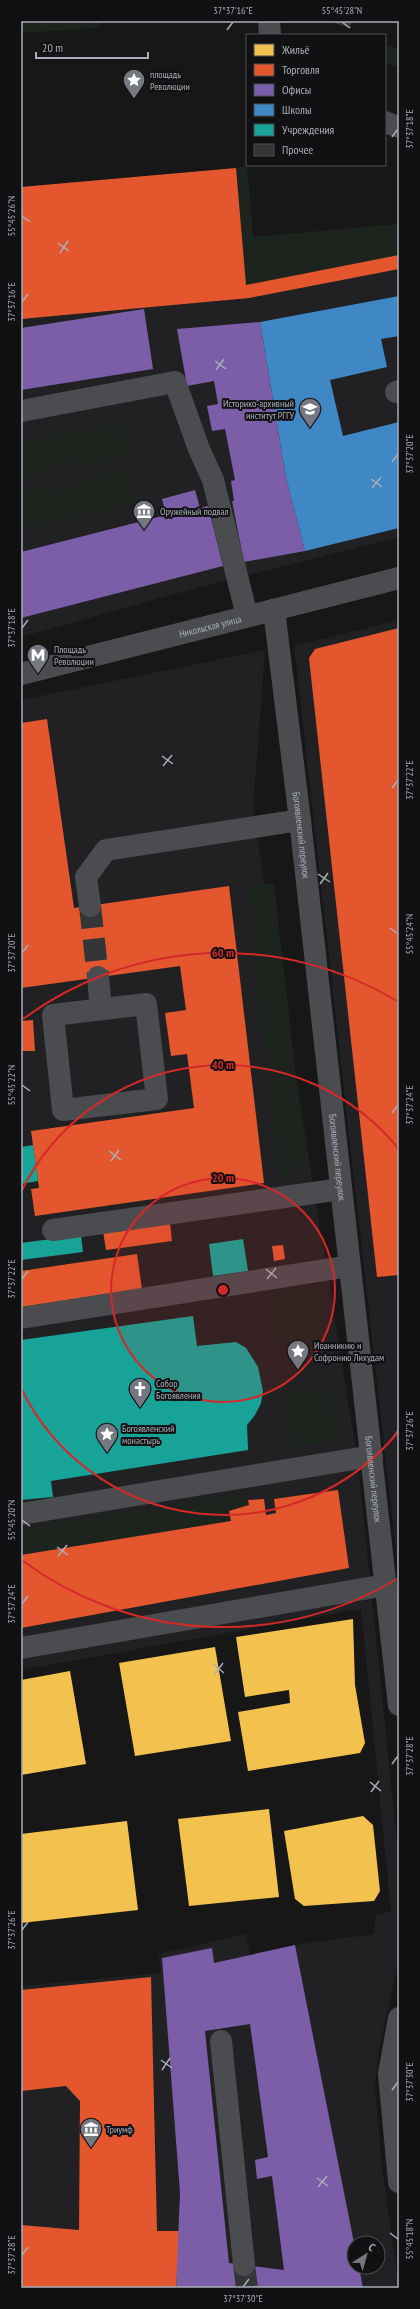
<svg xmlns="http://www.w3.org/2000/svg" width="420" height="2309" viewBox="0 0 420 2309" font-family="'PT Sans Narrow',sans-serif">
<rect width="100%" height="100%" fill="#171717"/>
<g fill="#212123" fill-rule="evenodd">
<polygon points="247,167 253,237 399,224 399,537 200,587 21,637 21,187"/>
<polygon points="399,620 399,1579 294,646"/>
<path d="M265,650L253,811L358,1463L399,1861V1961L379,2049L375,2088L383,2175L399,2288H21V1986L160,1973L159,1954L246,1934L250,1955L295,1945L374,1934L376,1915L391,1911L361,1609L21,1670V700ZM354,2243H378V2267H354Z"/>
</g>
<g fill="#1d241e">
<polygon points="21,21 103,21 95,28 21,33"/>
<polygon points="385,44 399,49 399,68 385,63"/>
<polygon points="247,167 253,237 399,224 399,255 246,285 236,168"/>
<polygon points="121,423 128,457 76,467 74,459 46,465 48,473 21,478 21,443"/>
<polygon points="129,471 136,504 21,528 21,492 50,487 52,494 80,488 78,481"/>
<polygon points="274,883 306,1164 290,1166 292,1179 280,1180 247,886"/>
<polygon points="318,1287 324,1339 281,1344 275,1292"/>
<polygon points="329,1389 336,1441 293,1446 286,1394"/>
<polygon points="246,1493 249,1505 229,1510 231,1521 21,1555 21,1529"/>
</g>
<g fill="#f2c14e">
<polygon points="353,1619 355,1685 365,1743 360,1753 248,1771 238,1712 290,1703 289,1690 245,1697 236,1637"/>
<polygon points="215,1647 231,1741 135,1756 119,1663"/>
<polygon points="70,1671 86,1764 21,1775 21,1680"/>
<polygon points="269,1809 279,1897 189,1906 178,1819"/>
<polygon points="363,1816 373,1825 380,1891 374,1901 304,1906 295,1899 284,1831"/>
<polygon points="127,1821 138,1910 21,1923 21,1834"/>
</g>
<g fill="#e4572e">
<polygon points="236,168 246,285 399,255 399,269 249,298 21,319 21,187"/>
<polygon points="399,628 399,1275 377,1277 309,658 315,649"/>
<polygon points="47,719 74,908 229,886 264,1183 35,1216 31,1189 39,1188 31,1131 194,1108 187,1054 171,1056 165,1013 186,1010 180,966 21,988 21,723"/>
<polygon points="33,1020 35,1051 21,1051 21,1021"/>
<polygon points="170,1223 172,1241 106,1250 103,1231"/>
<polygon points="283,1245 285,1259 274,1261 272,1246"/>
<polygon points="137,1254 142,1289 21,1307 21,1271"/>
<polygon points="338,1490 349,1568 21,1628 21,1555 231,1521 229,1511 249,1505 248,1500 264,1499 266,1515 276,1513 274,1499"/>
<polygon points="151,1977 157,2231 180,2231 176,2288 21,2288 21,2225 79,2230 80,2101 66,2086 21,2091 21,1990"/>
</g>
<g fill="#7b5ea7" fill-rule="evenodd">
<polygon points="144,309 153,369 21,390 21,328"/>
<polygon points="260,322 286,478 305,551 244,562 232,501 234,501 231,481 235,480 225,429 212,431 207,406 218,404 214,381 187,386 177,329"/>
<polygon points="195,490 200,508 208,506 223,566 21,618 21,552 166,515 162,499"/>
<path d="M295,1945L354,2243V2267H359L363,2288H176L180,2193L162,1958L212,1948L214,1963ZM250,2024L268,2157L255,2160L257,2179L272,2176L284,2270L229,2263L205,2031Z"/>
</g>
<polygon fill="#3f88c5" points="399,296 399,336 381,339 387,367 330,380 343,436 399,422 399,528 305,551 286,478 260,322"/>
<g fill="#17a398">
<polygon points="33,1145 38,1181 21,1184 21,1147"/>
<polygon points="81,1235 83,1252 21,1260 21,1243"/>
<polygon points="243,1239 248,1271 213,1276 209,1244"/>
<polygon points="193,1316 197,1346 236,1342 246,1348 258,1367 263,1391 261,1403 255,1415 247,1425 248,1450 51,1481 53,1497 21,1500 21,1340"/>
</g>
<polygon fill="#353536" points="335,21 352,21 350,28 334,23"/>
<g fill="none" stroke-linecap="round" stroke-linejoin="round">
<g stroke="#343537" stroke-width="22" stroke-dasharray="22 11" stroke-linecap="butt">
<polyline points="90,906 98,977"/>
<polyline points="244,2265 247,2288"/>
</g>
<g stroke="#4b4c50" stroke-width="22">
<polyline points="269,21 270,35"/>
<polyline points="385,122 399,127"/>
<polyline points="396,392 399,391"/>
<polyline points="21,411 175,382 199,449 213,480 247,616"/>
<path id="s1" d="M274,610L300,820L399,1705"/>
<path id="s2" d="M21,674L399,578"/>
<polyline points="90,906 86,877 106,850 300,820"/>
<polyline points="98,977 101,1009"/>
<polygon points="146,1004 157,1099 63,1110 53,1015"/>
<polyline points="53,1230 341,1189"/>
<polyline points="21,1318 350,1266"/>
<polyline points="21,1514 372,1456"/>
<polyline points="21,1648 386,1585"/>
<polyline points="399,2018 389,2074 399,2182"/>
<polyline points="221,2041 244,2265"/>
</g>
</g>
<path fill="none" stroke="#a8adb8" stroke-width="1.5" d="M342,22L350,28M227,30L233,22M392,137L398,129M22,216L30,222M58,243L69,251M60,253L68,241M22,302L28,294M215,361L226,369M216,370L224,359M392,462L398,454M371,479L382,487M372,488L381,477M22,628L28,620M162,756L173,764M163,766L172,755M392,788L398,780M318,874L330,882M320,884L328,873M390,928L398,934M22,953L28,945M22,1085L30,1091M392,1113L398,1105M109,1151L121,1160M111,1161L119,1150M266,1269L277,1278M22,1279L28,1271M267,1279L276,1268M392,1439L398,1431M22,1520L30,1526M57,1547L68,1555M58,1556L67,1545M22,1604L28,1596M213,1664L224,1673M215,1674L223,1663M392,1764L398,1756M370,1782L381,1791M371,1792L379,1781M22,1930L28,1922M161,2060L172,2068M162,2070L170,2058M392,2090L398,2082M317,2178L328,2186M318,2187L327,2176M390,2233L398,2239M22,2255L28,2247M243,2287L249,2279"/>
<circle cx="223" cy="1290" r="112" fill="#d62828" fill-opacity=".12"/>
<g fill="none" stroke="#d62828" stroke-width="2">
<circle cx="223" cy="1290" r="112"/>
<path d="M398 1432A225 225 0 0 1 22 1390M22 1190A225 225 0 0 1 398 1148"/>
<path d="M397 1579A337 337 0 0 1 23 1561M23 1019A337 337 0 0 1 397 1001"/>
</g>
<defs>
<g id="sight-pin" transform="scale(1.15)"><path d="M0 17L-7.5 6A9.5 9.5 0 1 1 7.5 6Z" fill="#757880" stroke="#111113"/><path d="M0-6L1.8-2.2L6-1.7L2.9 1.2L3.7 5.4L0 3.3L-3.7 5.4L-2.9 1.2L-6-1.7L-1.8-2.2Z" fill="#fff"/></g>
<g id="university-pin" transform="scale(1.15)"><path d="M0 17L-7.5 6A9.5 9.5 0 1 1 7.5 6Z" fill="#757880" stroke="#111113"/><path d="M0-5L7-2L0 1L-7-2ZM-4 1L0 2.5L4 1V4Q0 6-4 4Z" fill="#fff"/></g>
<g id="museum-pin" transform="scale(1.15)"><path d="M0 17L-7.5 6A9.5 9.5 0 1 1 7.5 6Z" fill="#757880" stroke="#111113"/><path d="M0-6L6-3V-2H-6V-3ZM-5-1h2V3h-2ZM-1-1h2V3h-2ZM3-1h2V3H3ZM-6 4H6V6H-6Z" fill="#fff"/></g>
<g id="metro-pin" transform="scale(1.15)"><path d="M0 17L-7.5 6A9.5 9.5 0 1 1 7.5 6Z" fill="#757880" stroke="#111113"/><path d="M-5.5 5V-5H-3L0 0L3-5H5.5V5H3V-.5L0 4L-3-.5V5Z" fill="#fff"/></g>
<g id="church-pin" transform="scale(1.15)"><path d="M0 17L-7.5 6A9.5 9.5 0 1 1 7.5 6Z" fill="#757880" stroke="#111113"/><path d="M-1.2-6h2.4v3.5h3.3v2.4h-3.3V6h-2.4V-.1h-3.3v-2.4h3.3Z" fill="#fff"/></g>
</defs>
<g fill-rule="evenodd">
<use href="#sight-pin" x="134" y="80"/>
<use href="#university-pin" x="310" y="409"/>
<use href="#museum-pin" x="144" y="511"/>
<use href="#metro-pin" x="38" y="655"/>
<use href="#sight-pin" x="298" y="1351"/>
<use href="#church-pin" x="140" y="1389"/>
<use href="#sight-pin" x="107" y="1434"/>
<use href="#museum-pin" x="91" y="2129"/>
</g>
<g text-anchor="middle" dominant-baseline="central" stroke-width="4" stroke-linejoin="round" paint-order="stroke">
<g font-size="10" fill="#a8adb8" stroke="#111113" text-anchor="start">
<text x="150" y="74">площадь<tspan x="150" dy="12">Революции</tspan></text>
<text x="294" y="403" text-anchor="end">Историко-архивный<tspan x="294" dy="12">институт РГГУ</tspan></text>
<text x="160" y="511">Оружейный подвал</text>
<text x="54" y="649">Площадь<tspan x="54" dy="12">Революции</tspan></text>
<text x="314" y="1345">Иоанникию и<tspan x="314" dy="12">Софронию Лихудам</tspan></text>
<text x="156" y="1383">Собор<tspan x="156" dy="12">Богоявления</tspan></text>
<text x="122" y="1428">Богоявленский<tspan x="122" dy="12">монастырь</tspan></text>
<text x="106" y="2129">Триумф</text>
</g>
<g font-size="10" fill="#a8adb8" stroke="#111113">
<text stroke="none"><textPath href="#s2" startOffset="195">Никольская улица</textPath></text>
<text stroke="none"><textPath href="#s1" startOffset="227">Богоявленский переулок</textPath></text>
<text stroke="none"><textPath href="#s1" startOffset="551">Богоявленский переулок</textPath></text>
<text stroke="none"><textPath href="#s1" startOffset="875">Богоявленский переулок</textPath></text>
</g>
</g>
<circle cx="223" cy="1290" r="6" fill="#d62828" stroke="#111113" stroke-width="2"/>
<g font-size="12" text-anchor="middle" font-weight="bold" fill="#d62828" stroke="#111113" stroke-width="4" stroke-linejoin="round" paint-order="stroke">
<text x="223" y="957">60 m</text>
<text x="223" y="1069">40 m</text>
<text x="223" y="1182">20 m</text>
</g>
<rect width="420" height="2309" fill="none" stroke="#111113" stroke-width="44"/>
<rect x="246" y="34" width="140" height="132" fill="#111113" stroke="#4d4f55"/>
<rect x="254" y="44" width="20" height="12" fill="#f2c14e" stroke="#4d4f55"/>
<text x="282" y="54" font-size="12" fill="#a8adb8">Жильё</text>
<rect x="254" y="64" width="20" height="12" fill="#e4572e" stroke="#4d4f55"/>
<text x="282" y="74" font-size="12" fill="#a8adb8">Торговля</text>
<rect x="254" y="84" width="20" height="12" fill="#7b5ea7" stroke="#4d4f55"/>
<text x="282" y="94" font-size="12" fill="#a8adb8">Офисы</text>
<rect x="254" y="104" width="20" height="12" fill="#3f88c5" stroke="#4d4f55"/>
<text x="282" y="114" font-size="12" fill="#a8adb8">Школы</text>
<rect x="254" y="124" width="20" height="12" fill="#17a398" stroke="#4d4f55"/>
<text x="282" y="134" font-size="12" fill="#a8adb8">Учреждения</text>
<rect x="254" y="144" width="20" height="12" fill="#353536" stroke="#4d4f55"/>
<text x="282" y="154" font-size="12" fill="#a8adb8">Прочее</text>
<g transform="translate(366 2255) rotate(37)"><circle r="19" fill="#111113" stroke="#4d4f55"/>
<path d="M0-3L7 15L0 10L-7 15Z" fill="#757880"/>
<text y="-6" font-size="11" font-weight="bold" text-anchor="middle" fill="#a8adb8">С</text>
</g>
<path d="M36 52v6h112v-6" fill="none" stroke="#a8adb8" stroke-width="2"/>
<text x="42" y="52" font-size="12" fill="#a8adb8" stroke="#111113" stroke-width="3" paint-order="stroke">20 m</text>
<rect x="22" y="22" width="376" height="2265" fill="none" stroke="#a8adb8" stroke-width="1.5"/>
<g font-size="10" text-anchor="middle" fill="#a8adb8">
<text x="233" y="14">37°37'16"E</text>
<text x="342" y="14">55°45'28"N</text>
<text transform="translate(409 129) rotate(-90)" y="4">37°37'18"E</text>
<text transform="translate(11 216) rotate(-90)" y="4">55°45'26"N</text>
<text transform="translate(11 302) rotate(-90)" y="4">37°37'16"E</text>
<text transform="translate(409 454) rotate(-90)" y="4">37°37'20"E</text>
<text transform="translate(11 628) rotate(-90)" y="4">37°37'18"E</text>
<text transform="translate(409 780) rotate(-90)" y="4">37°37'22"E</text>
<text transform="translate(409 934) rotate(-90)" y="4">55°45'24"N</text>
<text transform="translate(11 953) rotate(-90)" y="4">37°37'20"E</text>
<text transform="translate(11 1085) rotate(-90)" y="4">55°45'22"N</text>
<text transform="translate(409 1105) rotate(-90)" y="4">37°37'24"E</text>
<text transform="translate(11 1279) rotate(-90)" y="4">37°37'22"E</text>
<text transform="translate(409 1431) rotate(-90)" y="4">37°37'26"E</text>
<text transform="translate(11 1520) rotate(-90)" y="4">55°45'20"N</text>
<text transform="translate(11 1604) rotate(-90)" y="4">37°37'24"E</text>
<text transform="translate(409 1756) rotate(-90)" y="4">37°37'28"E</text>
<text transform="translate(11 1930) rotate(-90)" y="4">37°37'26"E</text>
<text transform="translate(409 2082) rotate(-90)" y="4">37°37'30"E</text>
<text transform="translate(409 2239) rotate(-90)" y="4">55°45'18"N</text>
<text transform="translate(11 2255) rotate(-90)" y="4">37°37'28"E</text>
<text x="243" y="2302">37°37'30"E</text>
</g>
</svg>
